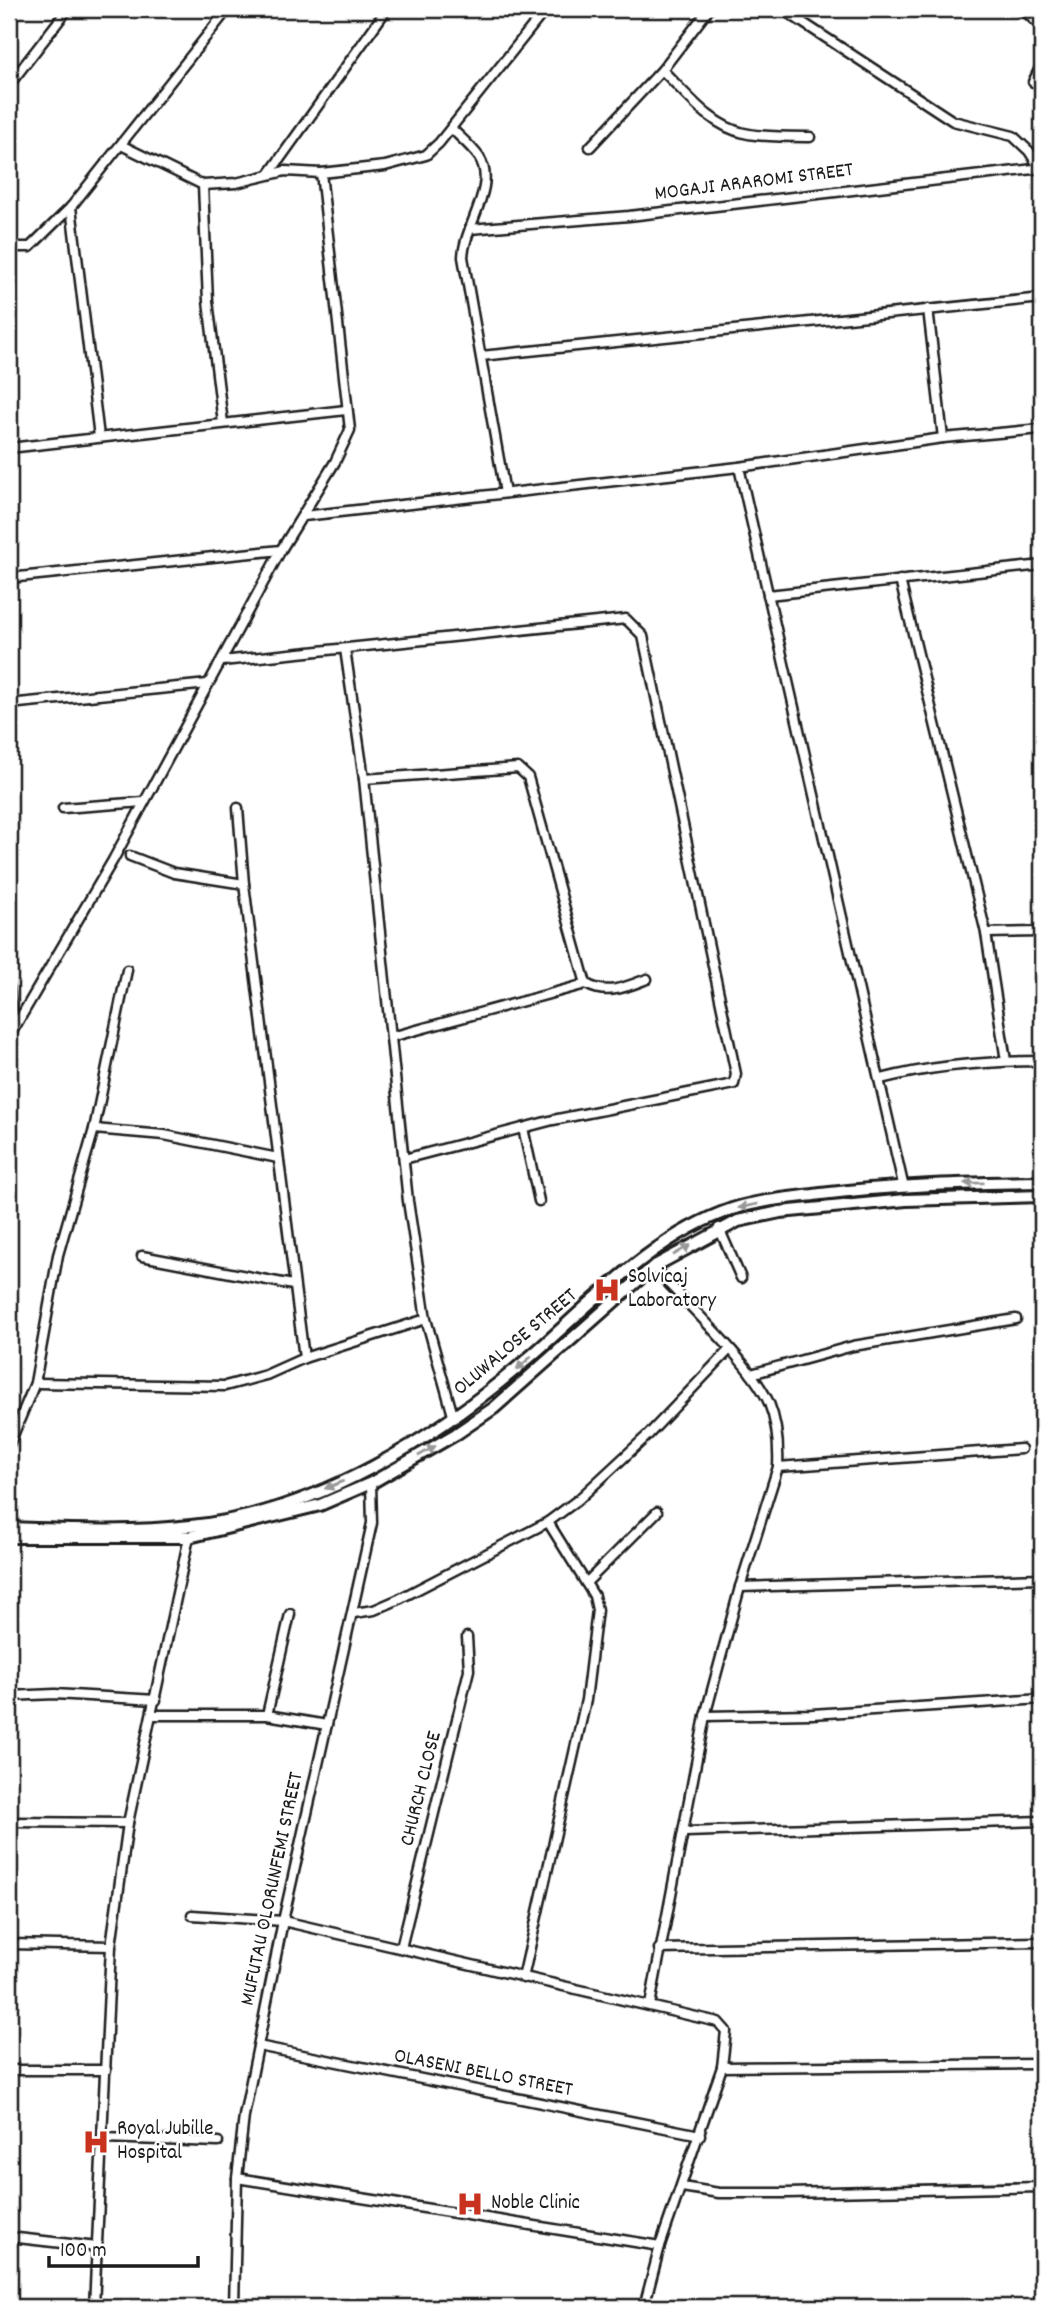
<svg xmlns="http://www.w3.org/2000/svg" width="1051" height="2316" viewBox="0 0 1051 2316" font-family="Dekko,sans-serif">
<rect width="100%" height="100%" fill="#fff"/>
<filter id="ink" filterUnits="userSpaceOnUse"><feTurbulence type="fractalNoise" baseFrequency=".0143" numOctaves="2"/><feDisplacementMap in="SourceGraphic" scale="14" xChannelSelector="R" yChannelSelector="G"/><feConvolveMatrix kernelMatrix="1 2 1 2 8 2 1 2 1" color-interpolation-filters="sRGB"/></filter>
<g filter="url(#ink)">
<g fill="none" stroke-linecap="round" stroke-linejoin="round">
<g stroke="#1c1c1c" stroke-width="13">
<g id="street">
<polyline points="782,9 953,121 1013,136 1029,151 1040,168"/>
<polyline points="1017,9 1027,13 1042,13"/>
<polyline points="1027,13 1042,28"/>
<path d="M662,70C686,93 710,126 744,133C764,138 789,136 810,137"/>
<polyline points="1033,82 1042,64"/>
<polyline points="9,85 68,9"/>
<path d="M452,129C461,138 472,147 479,157C498,186 464,226 463,257L505,493"/>
<polyline points="121,145 203,185 236,183 285,171 321,173 385,166 426,155 439,143 546,9"/>
<polyline points="590,147 662,70 709,9"/>
<polyline points="269,174 387,9"/>
<polyline points="203,185 208,301 223,423"/>
<polyline points="71,207 99,437"/>
<polyline points="470,229 629,216 1042,168"/>
<polyline points="9,243 15,247 30,247 71,207 228,9"/>
<polyline points="928,309 943,438"/>
<polyline points="481,356 1042,298"/>
<polyline points="9,448 346,410"/>
<polyline points="739,467 903,1184"/>
<polyline points="304,516 739,467 943,438 1042,429"/>
<polyline points="9,578 281,550"/>
<polyline points="900,580 986,933 1006,1061"/>
<polyline points="768,595 1042,565"/>
<polyline points="345,649 364,779 408,1201 426,1319 454,1419"/>
<polyline points="222,661 626,619 643,636 736,1074 734,1084 553,1120 404,1159"/>
<polyline points="9,704 208,684"/>
<polyline points="364,779 518,768 528,777 586,984"/>
<polyline points="63,808 143,802"/>
<polyline points="238,808 244,884 304,1358"/>
<polyline points="130,856 174,873 244,884"/>
<polyline points="986,933 1042,932"/>
<polyline points="9,987 14,1026"/>
<polyline points="9,1037 113,860 281,550 335,462 350,430 321,173"/>
<path d="M391,1037L586,984C607,996 626,987 647,979"/>
<path d="M881,1079C933,1065 989,1061 1042,1061"/>
<polyline points="523,1128 539,1201"/>
<polyline points="94,1129 164,1135 278,1158"/>
<polyline points="719,1228 741,1278"/>
<polyline points="142,1256 293,1285"/>
<polyline points="751,1374 853,1346 1016,1319"/>
<polyline points="35,1383 225,1386 266,1375 304,1358 426,1319"/>
<polyline points="9,1445 35,1383 58,1255 94,1129 127,970"/>
<polyline points="778,1467 1021,1449"/>
<polyline points="586,1583 657,1512"/>
<polyline points="740,1587 1042,1578"/>
<polyline points="354,1613 374,1610 397,1600 548,1522 579,1499 648,1435 729,1350"/>
<polyline points="9,1696 55,1694 156,1700"/>
<polyline points="153,1715 267,1715 327,1725"/>
<polyline points="267,1715 290,1614"/>
<polyline points="705,1716 812,1714 1042,1699"/>
<polyline points="9,1822 128,1823"/>
<polyline points="685,1832 1042,1821"/>
<polyline points="192,1915 283,1921 718,2022 726,2031 722,2067 660,2246 644,2307"/>
<polyline points="9,1944 111,1946"/>
<polyline points="401,1948 469,1670 467,1637"/>
<polyline points="659,1949 1042,1942"/>
<polyline points="523,1978 586,1700 597,1610 594,1596 548,1522"/>
<path d="M650,2005L705,1716L740,1587L778,1467C779,1445 777,1423 769,1403C751,1363 685,1302 653,1267"/>
<polyline points="258,2046 700,2135"/>
<polyline points="722,2067 1042,2064"/>
<polyline points="9,2070 106,2070"/>
<polyline points="103,2138 218,2142"/>
<polyline points="237,2178 660,2246"/>
<polyline points="682,2187 719,2193 787,2193 1042,2187"/>
<polyline points="9,2237 97,2247"/>
<polyline points="234,2304 250,2307"/>
<polyline points="94,2307 111,1946 128,1823 189,1537"/>
<polyline points="234,2307 237,2178 244,2116 283,1921 372,1523 371,1483"/>
</g>
</g>
<g stroke="#1c1c1c" stroke-width="16">
<g id="secondary">
<path d="M9,1528C68,1530 131,1533 191,1526C317,1513 437,1438 531,1356C591,1304 654,1235 732,1209C760,1200 792,1198 821,1194C895,1185 968,1183 1042,1182"/>
<polyline points="9,1537 189,1537 320,1505 371,1483 456,1434 494,1408 653,1267 738,1221 780,1212 906,1200 1042,1196"/>
</g>
</g>
<use href="#street" stroke="#fff" stroke-width="8"/>
<use href="#secondary" stroke="#fff" stroke-width="10"/>
</g>
<defs><path id="oneway-solid" d="M-6-.8H1V-3.2L6.5 0L1 3.2V.8H-6Z" transform="scale(1.75)"/></defs>
<g fill="#999">
<use href="#oneway-solid" transform="translate(974 1183) rotate(179)"/>
<use href="#oneway-solid" transform="translate(748 1206) rotate(168)"/>
<use href="#oneway-solid" transform="translate(682 1250) rotate(-31)"/>
<use href="#oneway-solid" transform="translate(524 1363) rotate(139)"/>
<use href="#oneway-solid" transform="translate(427 1451) rotate(-30)"/>
<use href="#oneway-solid" transform="translate(334 1485) rotate(158)"/>
</g>
</g>
<defs>
<g id="hospital-bare" transform="scale(2.1)"><path d="M-5-5h3v3.5h4V-5h3V5h-3V1.5h-4V5h-3Z" fill="#c8321e" stroke="#fff" stroke-width="2.5" paint-order="stroke"/></g>
</defs>
<g fill-rule="evenodd">
<use href="#hospital-bare" x="607" y="1290"/>
<use href="#hospital-bare" x="96" y="2142"/>
<use href="#hospital-bare" x="470" y="2204"/>
</g>
<g text-anchor="middle" dominant-baseline="central" stroke-width="5" stroke-linejoin="round" paint-order="stroke">
<g font-size="21" fill="#1c1c1c" stroke="#fff">
<text transform="translate(754 183) rotate(-7)">MOGAJI ARAROMI STREET</text>
<text transform="translate(516 1343) rotate(-40)">OLUWALOSE STREET</text>
<text transform="translate(422 1789) rotate(-76)">CHURCH CLOSE</text>
<text transform="translate(273 1889) rotate(-78)">MUFUTAU OLORUNFEMI STREET</text>
<text transform="translate(483 2074) rotate(11)">OLASENI BELLO STREET</text>
</g>
<g font-size="21" fill="#1c1c1c" stroke="#fff" text-anchor="start">
<text x="628" y="1278">Solvicaj<tspan x="628" dy="24">Laboratory</tspan></text>
<text x="117" y="2130">Royal Jubille<tspan x="117" dy="24">Hospital</tspan></text>
<text x="491" y="2204">Noble Clinic</text>
</g>
</g>
<rect width="1051" height="2316" fill="none" stroke="#fff" stroke-width="35"/>
<rect x="18" y="18" width="1016" height="2281" fill="none" stroke="#1c1c1c" stroke-width="2.5" filter="url(#ink)"/>
<path d="M49 2256v10h149v-10" fill="none" stroke="#1c1c1c" stroke-width="3.5"/>
<text x="60" y="2256" font-size="21" fill="#1c1c1c" stroke="#ffffff" stroke-width="5" paint-order="stroke">100 m</text>
</svg>
